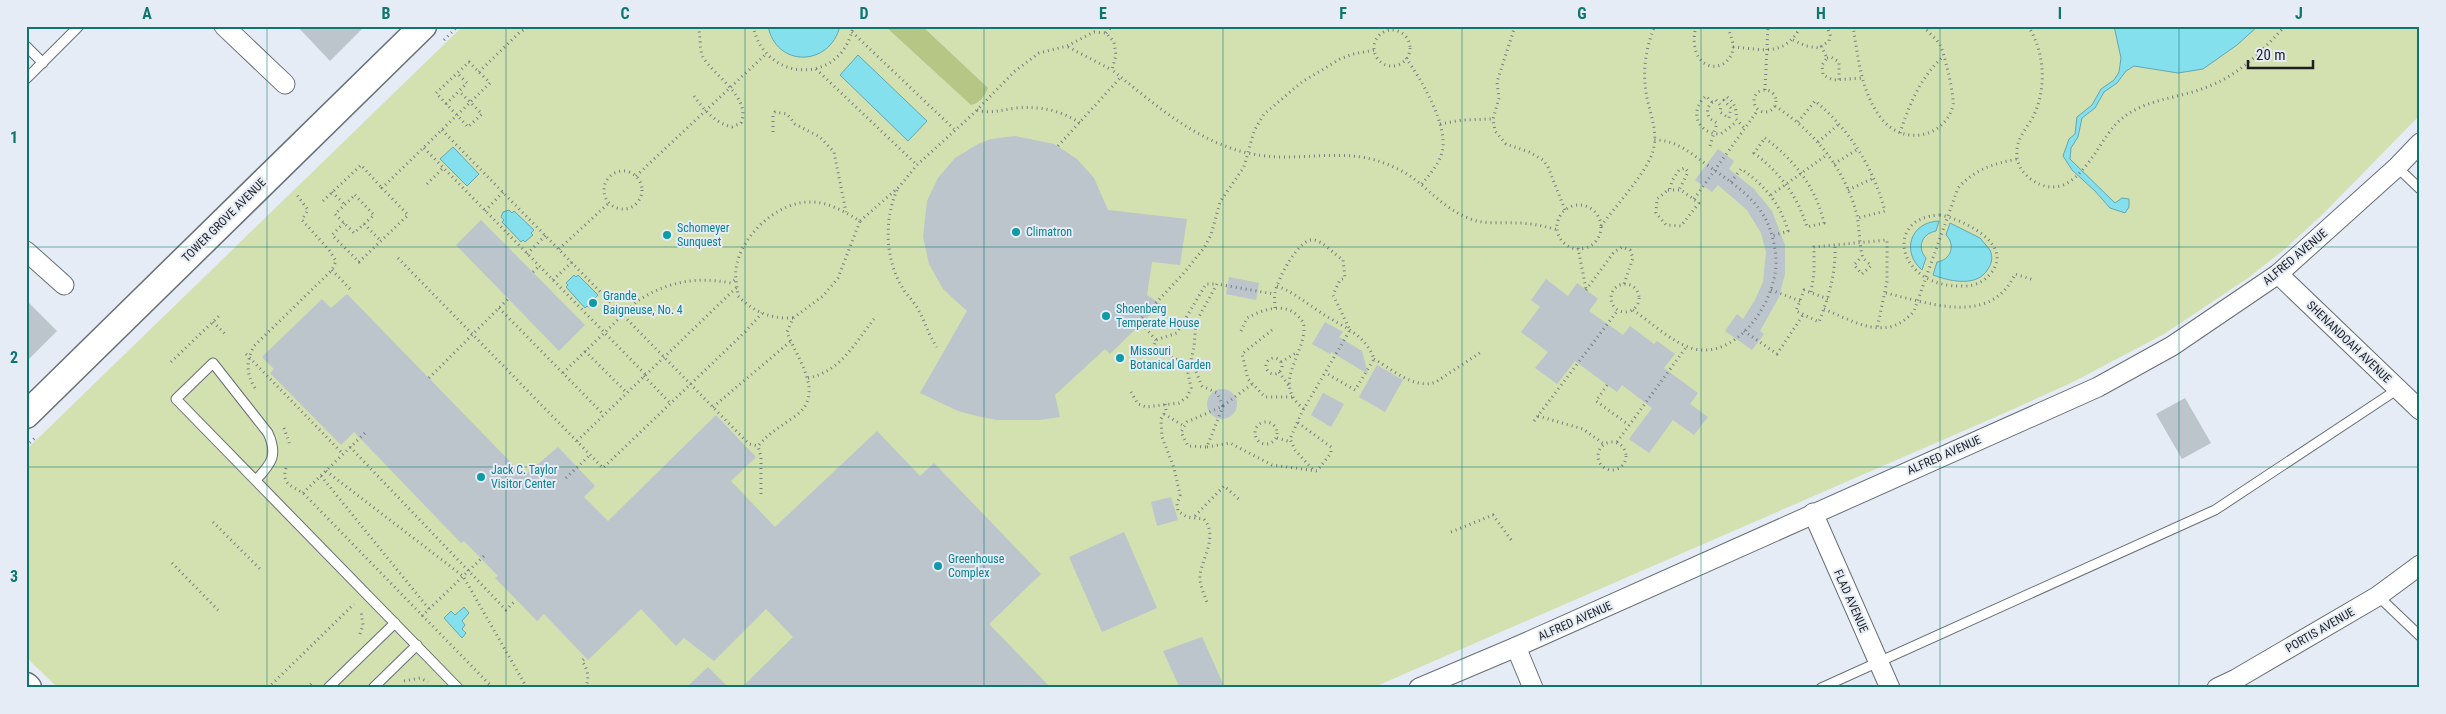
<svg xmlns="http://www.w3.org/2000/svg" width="2446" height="714" viewBox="0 0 2446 714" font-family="'Roboto Condensed',sans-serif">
<rect width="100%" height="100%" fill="#e5ecf5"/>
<polygon fill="#d3e0b0" points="463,26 2420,26 2420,115 2324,213 2285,249 2248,278 2164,334 2073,382 2000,415 1372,688 58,688 26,657 26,450"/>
<path fill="#b6c685" d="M885,26H922L988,88C984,97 980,103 971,105Z"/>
<g fill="#84e0ed" stroke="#65a6b0">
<path d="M768,26H840C830,67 776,68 768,26Z"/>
<polygon points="2114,26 2258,26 2237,45 2203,69 2178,73 2134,66 2126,71 2117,83 2104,92 2095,108 2082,118 2078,137 2071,148 2070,159 2115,203 2122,198 2129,199 2129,207 2125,213 2110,208 2095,191 2072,170 2063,156 2069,139 2075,134 2077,117 2092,105 2101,89 2114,80 2119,72 2121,58"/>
<polygon points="858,55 927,121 908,141 840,75"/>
<polygon points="453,147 479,174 467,186 440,159"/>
<polygon points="509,210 512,213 514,211 534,230 531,233 533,235 525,242 523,240 521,242 502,222 504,220 501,217 503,212"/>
<path d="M1939,221L1936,231C1921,234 1917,248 1926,258L1922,270C1901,252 1910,222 1939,221Z"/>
<path d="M1950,223L1980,238L1990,250C1993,257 1992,263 1988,269C1977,288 1949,281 1933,275L1937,262C1951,260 1956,245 1946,235Z"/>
<polygon points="574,275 576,277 578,275 598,295 595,298 596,307 590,308 587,306 585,308 566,287 568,285 566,283"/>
<polygon points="464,607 469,613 462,621 465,625 462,629 466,633 462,638 444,618 451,611 455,615"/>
</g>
<g fill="#bcc4cc">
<polygon points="297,26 365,26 330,61"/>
<polygon points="1015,136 1054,144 1077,159 1094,178 1108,210 1187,219 1180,265 1152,262 1147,295 1161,304 1110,354 1105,349 1055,395 1060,417 1040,420 997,420 977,416 958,411 920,393 967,311 943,289 929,264 923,237 927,201 938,178 955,158 978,144 991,139"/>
<polygon points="1718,149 1734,161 1729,169 1754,189 1772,211 1785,245 1785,274 1779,297 1760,331 1764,334 1752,350 1725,331 1737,314 1743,319 1755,300 1763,282 1766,252 1761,233 1747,210 1718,185 1712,192 1695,180"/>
<polygon points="481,220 585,325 559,351 456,245"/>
<polygon points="1229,277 1259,283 1256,300 1226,294"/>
<polygon points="1546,279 1568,296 1577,283 1598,299 1589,311 1623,335 1630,326 1654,344 1657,341 1675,354 1664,368 1698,393 1690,404 1708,417 1694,435 1673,420 1649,453 1629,439 1652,408 1622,385 1617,392 1575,361 1557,384 1535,368 1548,352 1521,332 1540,307 1531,300"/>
<polygon points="347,294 524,476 558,447 595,486 584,497 608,521 716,415 756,457 731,481 775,527 877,431 920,476 934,463 1041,574 989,624 1051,688 741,688 793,637 766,609 714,661 684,638 676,646 641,609 588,660 544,614 537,621 495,578 498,576 464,541 461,543 354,432 341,445 270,373 274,369 262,357 322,299 331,308"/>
<polygon points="26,300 57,331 26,362"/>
<polygon points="1325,322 1343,332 1339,337 1362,351 1368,374 1331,352 1330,354 1312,344"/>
<polygon points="1377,365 1403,380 1385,412 1359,397"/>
<circle cx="1222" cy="404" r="15"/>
<polygon points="1323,393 1344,404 1331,427 1311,415"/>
<polygon points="2185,398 2211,443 2182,459 2156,414"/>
<polygon points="1171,497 1178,520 1157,526 1151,502"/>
<polygon points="1124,532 1157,608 1102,632 1069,557"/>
<polygon points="1202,637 1225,688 1180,688 1163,651"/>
<polygon points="708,667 729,688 686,688"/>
</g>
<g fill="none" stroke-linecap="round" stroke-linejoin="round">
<g stroke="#686f76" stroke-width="11">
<g id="lane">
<polyline points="26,46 43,63"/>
<polyline points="26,79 79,26"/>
<polyline points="2397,167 2420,189"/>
<path d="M256,480C272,463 278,455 268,433L213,363L176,399L458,688"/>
<polyline points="2378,596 2420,636"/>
<polyline points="328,688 395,623"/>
<polyline points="373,688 417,645"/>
<polyline points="1821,688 2215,510 2398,389"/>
</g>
</g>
<g stroke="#686f76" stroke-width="21">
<g id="street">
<polyline points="224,26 285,84"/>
<polyline points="26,251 64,285"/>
<polyline points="2278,274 2420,410"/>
<polyline points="1813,513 1890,688"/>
<polyline points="1516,647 1533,688"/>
<polyline points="1419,688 1516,647 2098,387 2172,346 2278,274 2397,167 2420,143"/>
<polyline points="2217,688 2236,679 2378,596 2420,565"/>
</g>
</g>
<g stroke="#686f76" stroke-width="29">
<g id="secondary">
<polyline points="26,415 423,26"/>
<polyline points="26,686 28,688"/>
</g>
</g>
<g stroke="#797d83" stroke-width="3" stroke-dasharray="1 4" stroke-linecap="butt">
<path d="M753,26C765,84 843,85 853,26"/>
<polyline points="1515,26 1497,82 1499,98 1493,119 1495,131 1506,144 1529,152 1543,160 1548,167 1565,210"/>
<path d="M1696,26C1685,72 1728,77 1733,49C1734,41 1729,34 1728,26"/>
<path d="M1853,26C1858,57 1861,92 1881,118C1901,145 1943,140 1953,106C1955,98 1944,50 1939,43C1934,37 1928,32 1923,26"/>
<path d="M2028,26C2045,52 2047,89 2033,117C2027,128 2017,138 2017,151C2016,163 2022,173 2032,180C2073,207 2094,149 2115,125C2141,97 2179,100 2212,85C2241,73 2264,49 2285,26"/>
<circle cx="1392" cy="48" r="18"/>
<polyline points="852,32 954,129"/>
<polyline points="1106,33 1112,26"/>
<polyline points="444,40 458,26"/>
<polyline points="1793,40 1806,46 1819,48 1829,41 1830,35 1827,26"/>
<polyline points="1821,46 1827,58 1822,65 1823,75 1833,80 1863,78"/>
<polyline points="1068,47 1112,70"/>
<path d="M1733,47C1763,49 1784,58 1801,26"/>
<path d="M1406,58C1421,79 1449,126 1442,152C1439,165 1429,175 1421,185"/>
<polyline points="1827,58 1831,57 1839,62 1839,80"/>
<polyline points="816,69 917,165"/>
<polyline points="479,72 520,32 530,26"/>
<circle cx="1765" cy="101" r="11"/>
<polyline points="1765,90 1768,26"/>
<path d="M694,96C704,110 715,123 732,127L741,123C752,98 713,75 703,57C699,49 701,36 698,26"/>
<path d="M1712,102L1706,96C1688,111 1698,135 1721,134L1735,123L1737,124"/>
<polyline points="446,104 467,83 457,73"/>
<path d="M1775,106C1815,132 1845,169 1857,215C1859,225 1860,252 1863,257C1864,260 1869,263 1871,266L1862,274L1854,265L1862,256"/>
<path d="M977,110C991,114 1002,110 1016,108C1040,106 1060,110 1080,123"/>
<path d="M1798,122L1815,101C1850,130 1873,167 1885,211L1858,218"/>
<polyline points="1440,124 1462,120 1493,119"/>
<polyline points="442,130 749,444 758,446"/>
<polyline points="773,132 773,115 775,112 787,114 795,124 820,137 834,152 846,212"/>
<path d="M1900,133C1909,105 1921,76 1943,57"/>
<path d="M1765,138C1794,160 1816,187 1824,223L1807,227C1797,195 1780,173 1754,153Z"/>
<polyline points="1818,142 1839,124"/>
<polyline points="1058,146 1121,77"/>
<path d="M1710,146L1717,123L1710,119C1705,111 1708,104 1716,100L1721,106L1720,112L1729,118L1731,108L1724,100L1727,97C1735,103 1737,110 1736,119L1745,129"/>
<polyline points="424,148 646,375"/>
<polyline points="1834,164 1858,149"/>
<circle cx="623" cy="190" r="19"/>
<polyline points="636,176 766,54"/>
<path d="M1731,182L1741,169C1764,184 1781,205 1788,231L1772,236"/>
<polyline points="427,184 443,168"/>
<polyline points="1670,189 1672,181 1679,170 1685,168 1688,172 1679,190"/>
<path d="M897,190C884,219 885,259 902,287C906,295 914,301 918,309C925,321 928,335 937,347"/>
<polygon points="1668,190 1681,190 1699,203 1681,226 1666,225 1656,213 1657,199"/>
<polyline points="1848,190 1874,178"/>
<polyline points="332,192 345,205"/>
<polygon points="355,195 374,215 354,233 335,214"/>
<polyline points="1771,195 1828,154"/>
<polyline points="1694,199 1758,110"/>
<polyline points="323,201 361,165 382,188"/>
<circle cx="1579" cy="227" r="22"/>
<polyline points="485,211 503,192"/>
<path d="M1940,215C1962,219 2015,244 1991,273C1984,282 1975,286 1964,286C1897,289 1882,217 1940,215Z"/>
<path d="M344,223L332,235L359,262L408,215L382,188C418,153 454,118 490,83L469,62L436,93C447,105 458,116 468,127L482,114L459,91"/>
<polyline points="364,224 381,241"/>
<path d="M1601,226C1615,207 1645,174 1652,154C1659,134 1651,117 1647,98C1642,73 1645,49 1655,26"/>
<polyline points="1578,248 1586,289"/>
<polyline points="559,249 609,203"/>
<polyline points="527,254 546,235"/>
<polyline points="398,258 603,468 745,332 762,313"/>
<polyline points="332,270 351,290"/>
<polyline points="533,272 539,266"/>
<polyline points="553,280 572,262"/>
<circle cx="1625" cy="298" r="14"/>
<path d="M1277,286C1293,292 1305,302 1320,312C1340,326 1365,333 1374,359L1355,390L1326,373"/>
<polyline points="1586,290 1614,252 1622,247 1630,250 1633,258 1624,284"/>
<polyline points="1771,290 1800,301"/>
<polyline points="1811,292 1814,273 1814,247 1887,240 1887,281 1877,329"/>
<path d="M1886,293C1929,303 1991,327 2015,274L2034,280"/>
<path d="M1828,299L1804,290L1796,311L1819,322C1829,296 1836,273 1835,245"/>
<polyline points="499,308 604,415"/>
<path d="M1275,308C1275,303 1274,298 1275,293C1277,280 1299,237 1314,240C1323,241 1335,255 1343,260L1345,278L1340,280L1333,295L1350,330L1302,412L1290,439L1295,450L1315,472"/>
<path d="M1824,309C1855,322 1887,343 1914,311L1958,188C1975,169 1993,164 2017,159"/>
<path d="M1633,310C1651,322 1672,343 1694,349C1735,358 1769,310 1775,274C1778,258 1774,237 1767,222C1756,198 1731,182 1710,167C1691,154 1678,140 1654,140"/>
<path d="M793,318C770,319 754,312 738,296C737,287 735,277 736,269C740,236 778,201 811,202C829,202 845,212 860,221L899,187L917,165L972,115L1015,71L1039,53L1067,46L1094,32L1106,33L1114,42L1116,55L1112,70C1157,106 1205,150 1266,156C1301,160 1340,150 1375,160C1388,164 1402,170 1413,178C1431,192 1446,209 1468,218C1483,225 1501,222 1517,223C1530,223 1544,226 1558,230"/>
<polyline points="213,322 226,335"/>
<polyline points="1272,330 1242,354 1248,379 1265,397 1293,397"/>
<path d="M1241,331L1247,318C1262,310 1283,302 1297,315C1301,319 1304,322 1304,328C1304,357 1271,384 1304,409"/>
<polyline points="1744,331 1777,354 1803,315"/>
<polyline points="1156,340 1139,321 1183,274 1204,248 1211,235 1220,202 1244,167 1254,131 1264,114 1302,82 1340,59 1353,54 1375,50"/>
<polyline points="1153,349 1156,340 1177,333 1206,284 1217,284"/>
<polyline points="585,351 627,393"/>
<polyline points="246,354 343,454"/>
<circle cx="1274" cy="366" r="8"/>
<path d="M1374,359C1392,369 1414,390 1436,382L1481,352"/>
<polyline points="171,362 220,315"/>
<polyline points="1281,362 1296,353"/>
<polyline points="1279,372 1289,386"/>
<path d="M563,373L636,302C666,282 695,276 731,283L736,279"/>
<polyline points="644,376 671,404"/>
<polyline points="429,378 508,299"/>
<path d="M808,378C840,372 855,343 874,319"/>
<polyline points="1607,385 1596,401 1629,425"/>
<path d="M255,388C246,374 246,361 254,346L332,270L336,261L329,250L302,220L308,210L297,195"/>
<polyline points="1131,392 1138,404 1146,407 1179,403 1187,397 1191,388 1188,373 1194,347 1196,322 1217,284 1274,294"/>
<path d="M1165,404L1166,410L1161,419L1162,437L1174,468L1180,495L1177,504L1178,511L1187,517L1204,519C1218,536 1203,556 1200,575C1199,585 1205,596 1208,605"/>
<polyline points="1223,406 1207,447 1188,446 1181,432 1187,422 1223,406 1252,384"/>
<polyline points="713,407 791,341"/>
<polyline points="1164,414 1184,426"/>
<polyline points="1538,416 1583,429 1604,444"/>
<polyline points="1534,421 1618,310"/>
<circle cx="1266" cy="433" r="11"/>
<polyline points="284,428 290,445"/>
<polyline points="1277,438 1291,442"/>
<polyline points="577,441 737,287"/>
<circle cx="1612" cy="456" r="14"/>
<polyline points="1617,442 1687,346"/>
<polyline points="26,446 35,438"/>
<polyline points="350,447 506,610 516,600"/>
<polyline points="1207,447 1230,443 1272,465 1317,471 1331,453 1331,447 1297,422"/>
<path d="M286,468C281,484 292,486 303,493L493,688"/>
<polyline points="326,471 463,576 527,688"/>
<polyline points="321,476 429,609"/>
<polyline points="566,478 590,455"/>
<polyline points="303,493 366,432"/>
<path d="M761,494V457L758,446C769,433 780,427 794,417C827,395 797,359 787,332L793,318L823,296L838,278L860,221"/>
<polyline points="1195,516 1224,486 1241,501"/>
<polyline points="213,522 261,570"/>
<polyline points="1451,532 1493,515 1512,541"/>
<polyline points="172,563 219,611"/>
<polyline points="422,616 486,554"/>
<polyline points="360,634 363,625 361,611"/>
<polyline points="404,681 420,678 428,682"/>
<polyline points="268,688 354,604"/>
<polyline points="307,688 314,681"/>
<path d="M585,688C590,678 588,670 582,661L586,657"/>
</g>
<use href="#lane" stroke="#fff" stroke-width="9"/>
<use href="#street" stroke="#fff" stroke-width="19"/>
<use href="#secondary" stroke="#fff" stroke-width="26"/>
<polyline stroke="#797d83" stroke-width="3" stroke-dasharray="1 4" stroke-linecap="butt" points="1153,349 1194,367 1202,386 1217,393 1223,406"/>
</g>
<path fill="none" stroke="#0f766e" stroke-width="1" stroke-opacity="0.55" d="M267,26V688M506,26V688M745,26V688M984,26V688M1223,26V688M1462,26V688M1701,26V688M1940,26V688M2179,26V688M26,247H2420M26,467H2420"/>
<g fill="#0f9aa8" stroke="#e5ecf5" stroke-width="2">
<circle cx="1016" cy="232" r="5"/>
<circle cx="667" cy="235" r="5"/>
<circle cx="593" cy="303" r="5"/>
<circle cx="1106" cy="316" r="5"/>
<circle cx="1120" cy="358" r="5"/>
<circle cx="481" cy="477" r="5"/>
<circle cx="938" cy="566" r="5"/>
</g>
<g text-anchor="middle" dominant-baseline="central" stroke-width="4" stroke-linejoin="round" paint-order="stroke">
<g font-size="12" fill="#1d1f23" stroke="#e5ecf5">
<text transform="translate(224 220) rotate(-45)">TOWER GROVE AVENUE</text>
<text transform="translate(2295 257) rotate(-40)">ALFRED AVENUE</text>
<text transform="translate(2349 342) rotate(44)">SHENANDOAH AVENUE</text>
<text transform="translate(1944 455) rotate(-24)">ALFRED AVENUE</text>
<text transform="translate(1851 601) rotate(66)">FLAD AVENUE</text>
<text transform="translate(1575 621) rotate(-24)">ALFRED AVENUE</text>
<text transform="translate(2320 630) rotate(-30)">PORTIS AVENUE</text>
</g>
<g font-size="12" fill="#0d838f" stroke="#e5ecf5" text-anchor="start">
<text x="677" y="228">Schomeyer<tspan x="677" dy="14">Sunquest</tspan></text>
<text x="1026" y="232">Climatron</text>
<text x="603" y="296">Grande<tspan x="603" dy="14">Baigneuse, No. 4</tspan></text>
<text x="1116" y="309">Shoenberg<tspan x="1116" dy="14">Temperate House</tspan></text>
<text x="1130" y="351">Missouri<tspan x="1130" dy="14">Botanical Garden</tspan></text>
<text x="491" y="470">Jack C. Taylor<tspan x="491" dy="14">Visitor Center</tspan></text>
<text x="948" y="559">Greenhouse<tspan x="948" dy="14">Complex</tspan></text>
</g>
</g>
<rect width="2446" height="714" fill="none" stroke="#e5ecf5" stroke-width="55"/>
<path d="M2248 60v8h65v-8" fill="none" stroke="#1d1f23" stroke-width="2.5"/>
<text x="2256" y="60" font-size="15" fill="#1d1f23" stroke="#e5ecf5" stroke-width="4" paint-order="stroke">20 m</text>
<rect x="28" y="28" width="2390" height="658" fill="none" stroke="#0f766e" stroke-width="2"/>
<g font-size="16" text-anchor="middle" font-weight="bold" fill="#0f766e">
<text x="147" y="19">A</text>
<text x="386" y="19">B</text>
<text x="625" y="19">C</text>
<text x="864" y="19">D</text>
<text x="1103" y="19">E</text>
<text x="1343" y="19">F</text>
<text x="1582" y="19">G</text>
<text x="1821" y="19">H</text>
<text x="2060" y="19">I</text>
<text x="2299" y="19">J</text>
<text x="14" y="143">1</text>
<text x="14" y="363">2</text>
<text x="14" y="582">3</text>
</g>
</svg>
